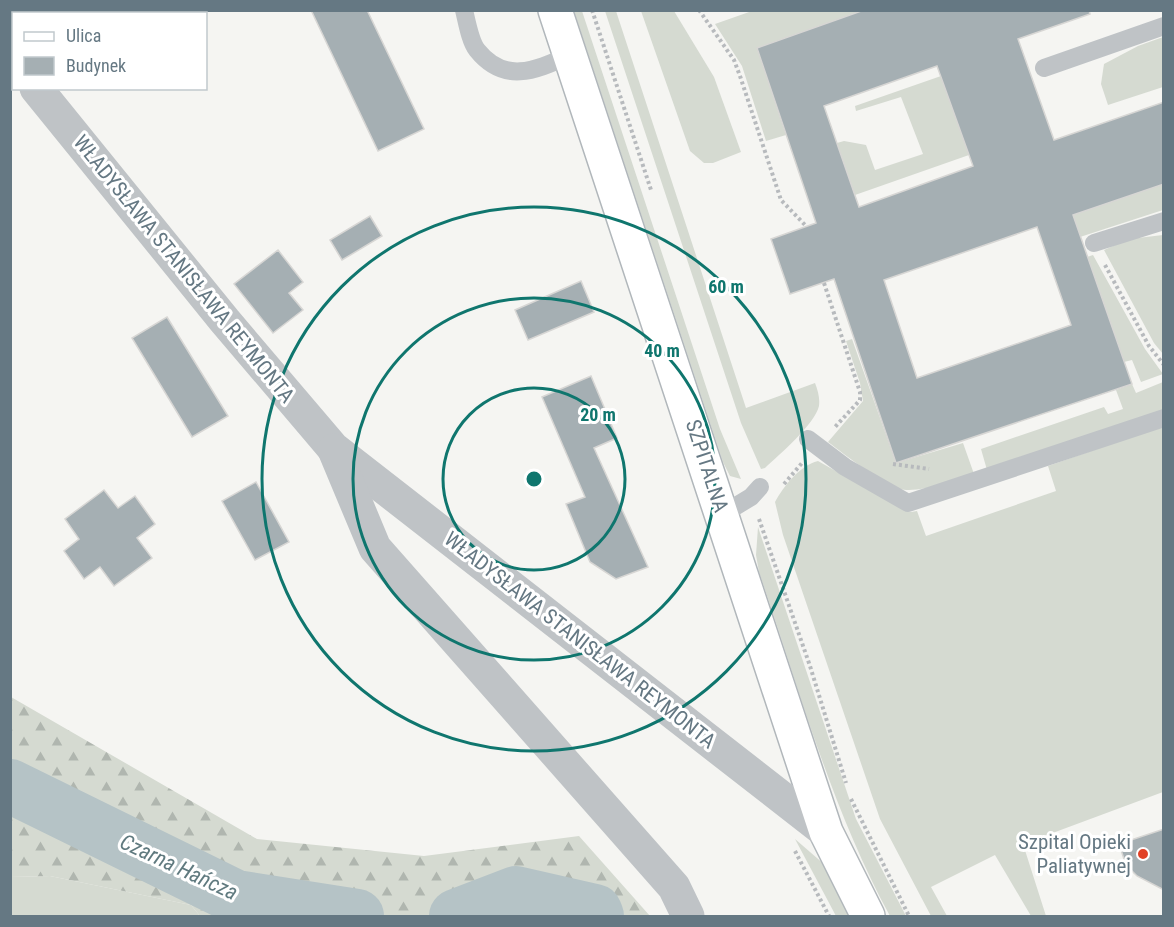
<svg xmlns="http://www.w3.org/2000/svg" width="1174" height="927" viewBox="0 0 1174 927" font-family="'Roboto Condensed',sans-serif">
<defs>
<pattern id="forest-firs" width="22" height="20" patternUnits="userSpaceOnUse" patternTransform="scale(1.5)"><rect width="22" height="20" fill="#d5dad1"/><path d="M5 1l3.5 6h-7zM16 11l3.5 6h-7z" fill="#b0b6af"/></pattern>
</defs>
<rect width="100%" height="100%" fill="#f5f5f2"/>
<g fill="#d5dad1">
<polygon points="574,11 582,11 720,429 741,479 730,476 723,462"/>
<path d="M605,11H616L746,408L815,383C818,391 820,398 819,406C815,424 779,455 765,468L761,469L741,423Z"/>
<polygon points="641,11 674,11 714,77 741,152 713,163 704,163 690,151"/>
<polygon points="752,11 864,11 757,48 786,135 766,141 742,66 715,24"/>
<polygon points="1163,37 1163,87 1108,105 1101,84 1104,64 1138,46"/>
<polygon points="941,76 969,155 855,195 837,143 844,141 866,145 875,170 923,154 901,97 856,111 855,106"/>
<polygon points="1163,184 1163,210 1080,237 1073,215"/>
<polygon points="1163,235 1163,354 1154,343 1104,250 1129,239"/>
<polygon points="1093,255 1145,349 1163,374 1141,382 1132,360 1124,362 1087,257"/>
<path d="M852,339L896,463L963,443L974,474C953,480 928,491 906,490C889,490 843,453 828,442L863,401L860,383L846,341Z"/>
<polygon points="1163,382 1163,411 987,470 981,449 1104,407 1108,414 1123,409 1116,390 1132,384 1136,393"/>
<path d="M1163,426V792L1023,844L1046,916H1031L995,855L931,887L947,916H931L880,819L783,535L775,502C784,486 799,466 818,461L901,508L911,512L917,511L926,536L1056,491L1048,466Z"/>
<path d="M758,527L856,819L906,916H890C831,808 799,688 759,572L756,555Z"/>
<polygon points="795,839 825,865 850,916 836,916"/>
<polygon points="50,876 191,905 200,916 11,916 10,877"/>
</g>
<polygon fill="url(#forest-firs)" points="11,697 257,839 424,856 579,836 650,916 200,916 191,905 50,876 11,877"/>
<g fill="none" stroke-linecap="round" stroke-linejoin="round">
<g stroke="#b5c3c6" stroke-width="54">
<polyline points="10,786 236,897 357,916"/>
<polyline points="456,916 516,893 595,911 597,916"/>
</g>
</g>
<g fill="#a5afb3" stroke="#d7d6d4" stroke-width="1.5" fill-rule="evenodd">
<polygon points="311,10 367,10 424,129 378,151"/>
<path d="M864,10H1089L1090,14L1018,39L1054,140L1164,102V184L1073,215L1132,384L896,463L834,279L790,294L771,239L816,223L757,48ZM937,66L973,166L859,207L824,106ZM1037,227L1071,325L917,378L884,280Z"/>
<polygon points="370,216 382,236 342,260 330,240"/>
<polygon points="278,250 303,282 289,293 303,310 273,333 234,284"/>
<polygon points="581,281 594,312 528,340 515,310"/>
<polygon points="167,317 228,416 192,437 132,338"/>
<polygon points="591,376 617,438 594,448 648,567 616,579 590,562 566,504 585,497 542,397"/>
<polygon points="256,482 289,542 255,560 222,501"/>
<polygon points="104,490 118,508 135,496 155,524 137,538 152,558 114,586 100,567 84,579 64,551 79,539 65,519"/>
<polygon points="1164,829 1164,890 1137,876 1126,865 1119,844"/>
</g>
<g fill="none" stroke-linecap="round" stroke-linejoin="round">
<g stroke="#b1b7bb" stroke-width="36">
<polyline id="secondary" points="555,10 826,832 868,916"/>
</g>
<g stroke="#b7babd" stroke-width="4" stroke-dasharray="3 3" stroke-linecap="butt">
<polyline points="592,10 651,190"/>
<polyline points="699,10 734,60 740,76 781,200 806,226"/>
<polyline points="1105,265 1149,346 1164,365"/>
<polyline points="824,283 860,392 860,400 834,428"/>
<polyline points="893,464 929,469"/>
<polyline points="784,484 802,463"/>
<polyline points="759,519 810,666 846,783"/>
<polyline points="851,799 909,916"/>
<polyline points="795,851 829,916"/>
</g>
<g stroke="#bfc3c6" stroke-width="18">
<path d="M464,10C467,22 470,41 477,50C505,85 536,70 570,55"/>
<polyline points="1044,68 1164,26"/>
<polyline points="1094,243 1164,221"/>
<polyline points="808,439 845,467 908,503 1164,418"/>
<polyline points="723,514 751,497 760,487"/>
</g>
<g stroke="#bfc3c6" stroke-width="33">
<polyline points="10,57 14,60"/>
<polyline points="36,88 225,321 333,448 826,832"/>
<polyline points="334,450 375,548 674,887 688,916"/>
</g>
<use href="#secondary" stroke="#fff" stroke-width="33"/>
</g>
<g fill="none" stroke="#0f766e" stroke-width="3">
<circle cx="534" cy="479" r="91"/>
<circle cx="534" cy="479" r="181"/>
<circle cx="534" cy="479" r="272"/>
</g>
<circle fill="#e14126" stroke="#fff" stroke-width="2" cx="1143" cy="854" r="6"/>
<g text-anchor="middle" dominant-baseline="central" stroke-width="6" stroke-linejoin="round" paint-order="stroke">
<g font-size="21" fill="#657883" stroke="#fff">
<text transform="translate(184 269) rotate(51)">WŁADYSŁAWA STANISŁAWA REYMONTA</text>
<text transform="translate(707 466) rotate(72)">SZPITALNA</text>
<text transform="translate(580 640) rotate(38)">WŁADYSŁAWA STANISŁAWA REYMONTA</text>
</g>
<g font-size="21" fill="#657883" stroke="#fff" text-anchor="end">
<text x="1131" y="842">Szpital Opieki<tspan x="1131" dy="24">Paliatywnej</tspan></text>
</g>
<g font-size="22" font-style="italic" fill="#607a7f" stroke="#fff">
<text transform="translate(179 867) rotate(25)">Czarna Hańcza</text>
</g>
</g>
<circle cx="534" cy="479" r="9" fill="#0f766e" stroke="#fff" stroke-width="3"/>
<g font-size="18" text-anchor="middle" font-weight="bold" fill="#0f766e" stroke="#fff" stroke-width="6" stroke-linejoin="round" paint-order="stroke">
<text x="726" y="293">60 m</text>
<text x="662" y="357">40 m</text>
<text x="598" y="421">20 m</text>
</g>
<rect width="1174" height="927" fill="none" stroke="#657883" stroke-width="24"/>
<rect x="12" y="12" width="195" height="78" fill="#ffffff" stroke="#c1c9cd" stroke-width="1.5"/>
<rect x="24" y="32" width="30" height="9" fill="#ffffff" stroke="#c1c9cd" stroke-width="1.5"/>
<text x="66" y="42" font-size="18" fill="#657883">Ulica</text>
<rect x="24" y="57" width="30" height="18" fill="#a5afb3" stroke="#c1c9cd" stroke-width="1.5"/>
<text x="66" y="72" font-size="18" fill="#657883">Budynek</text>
</svg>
